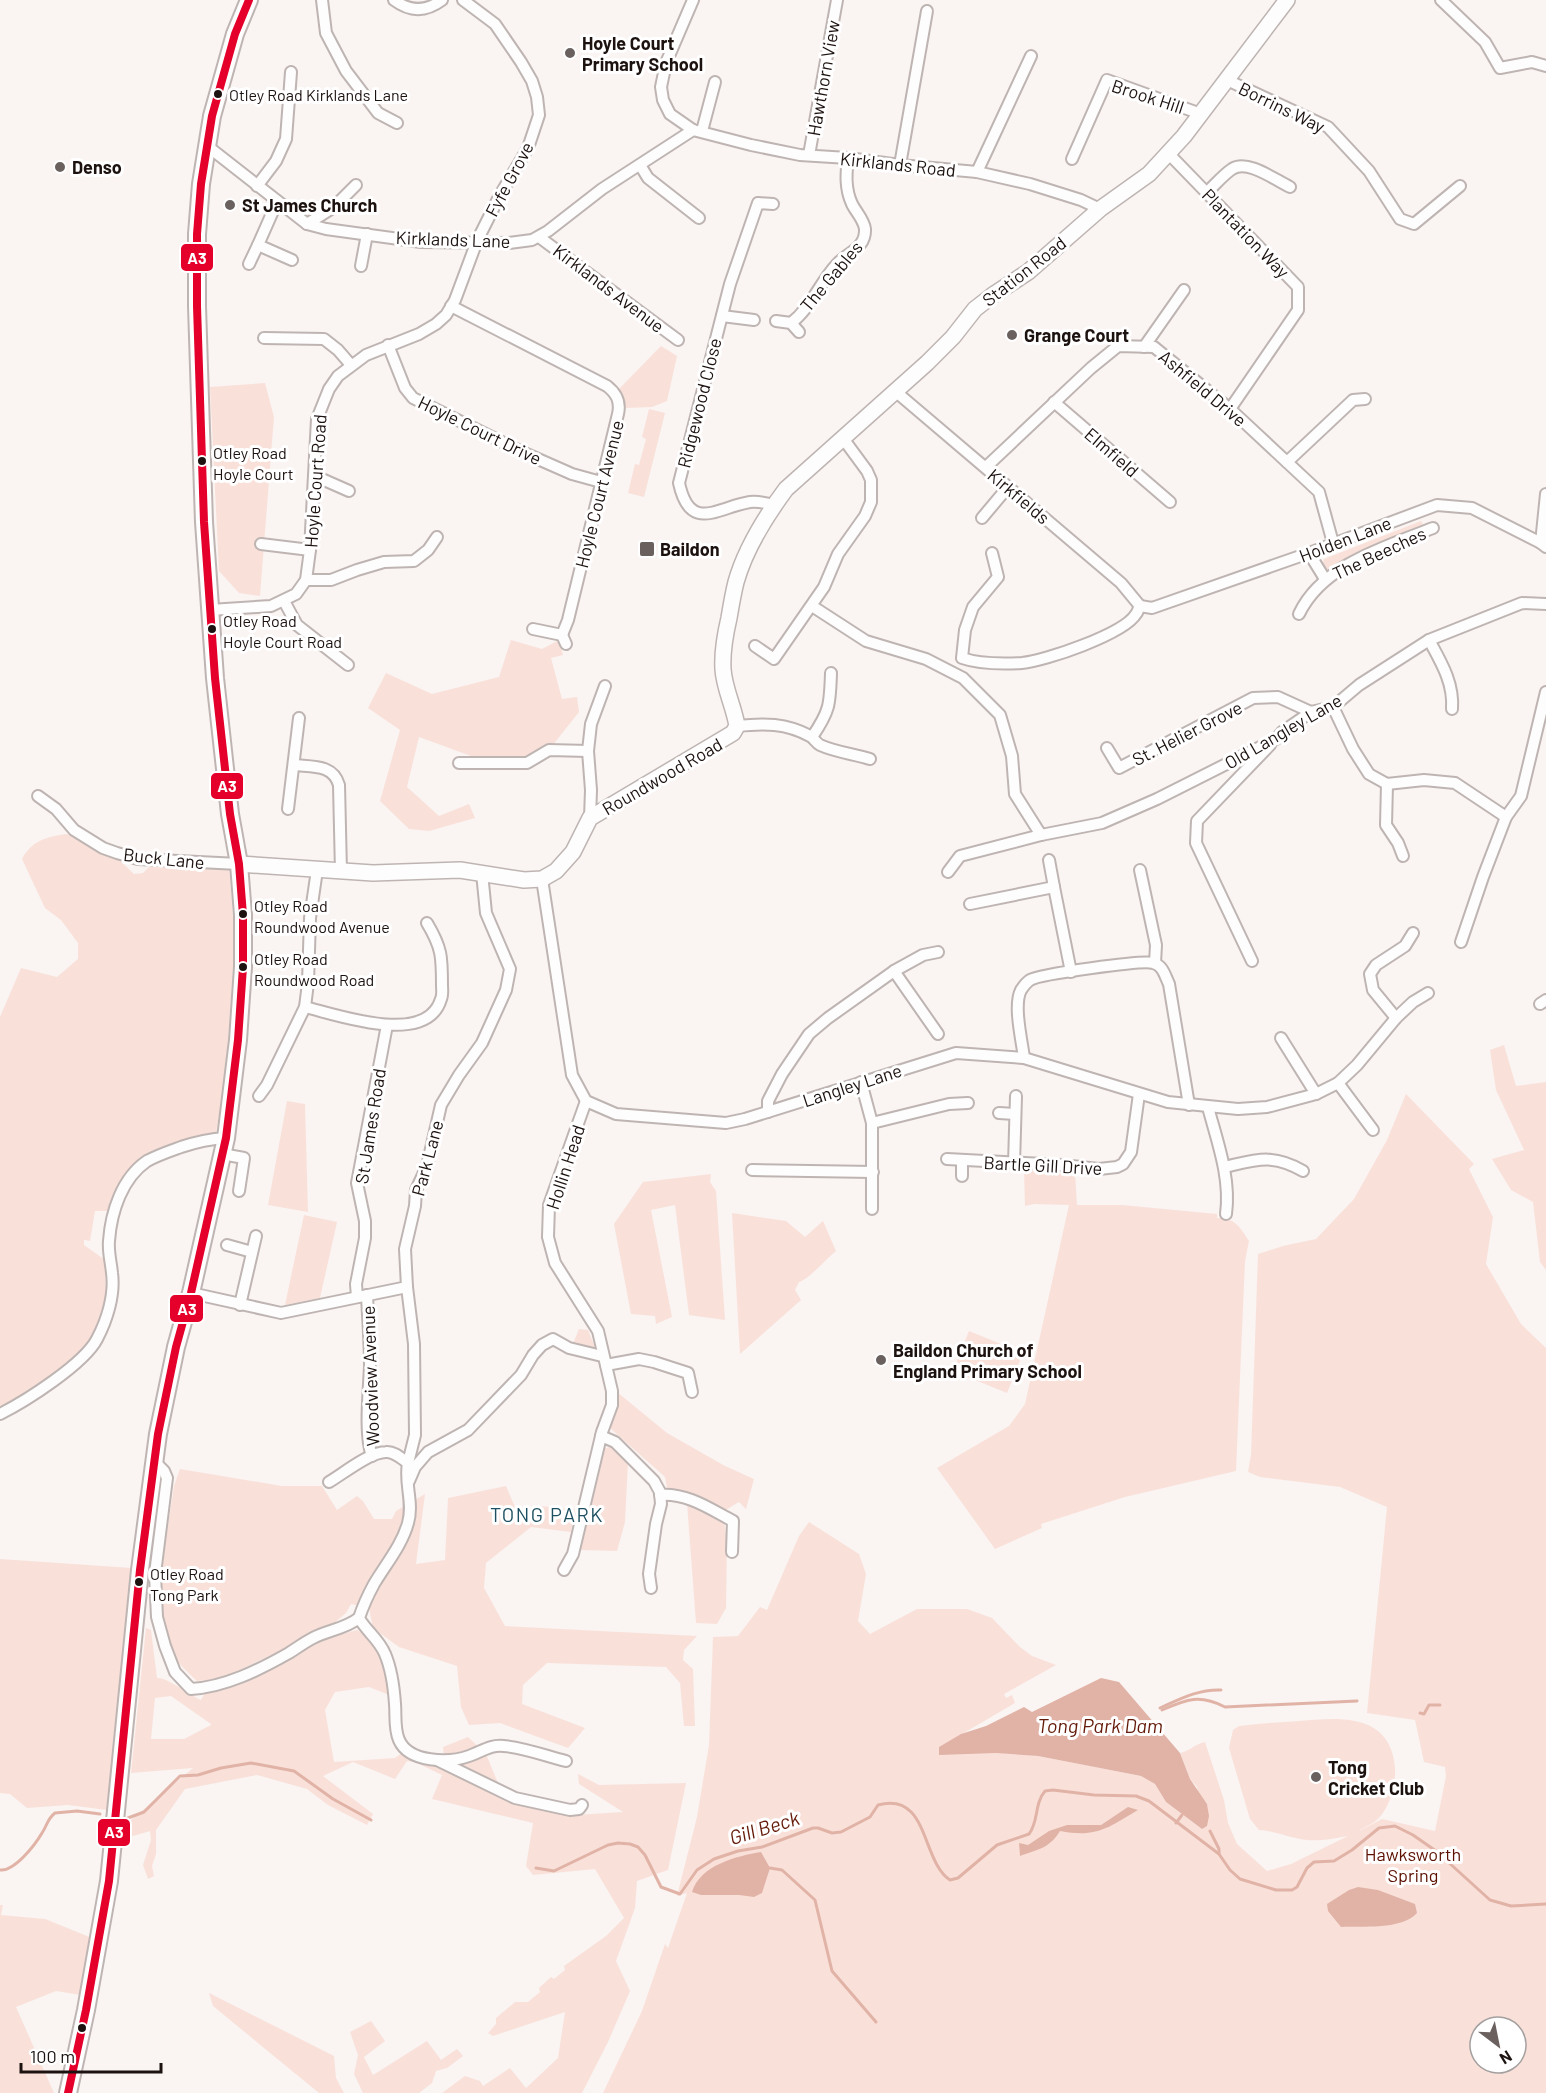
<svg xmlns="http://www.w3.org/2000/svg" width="1546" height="2093" viewBox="0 0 1546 2093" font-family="Barlow,sans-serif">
<rect width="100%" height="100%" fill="#faf4f2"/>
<g fill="#f9e1da" fill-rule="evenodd">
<polygon points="661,346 677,356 667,401 652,407 626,408 619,389"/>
<polygon points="265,383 274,417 260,596 239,593 219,571 210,387"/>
<polygon points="649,409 665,413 644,497 628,493 635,464 639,465 646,439 642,437"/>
<polygon points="1421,521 1425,528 1333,571 1326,569 1323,562 1324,559"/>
<polygon points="511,640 542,649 559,640 563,655 551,658 562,699 577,697 579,712 552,746 521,760 471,756 419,737 407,787 439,816 469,804 475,818 429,831 409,829 380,801 400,730 368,708 386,673 432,694 499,677"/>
<path d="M66,834L76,836L115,856L134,874L143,873L153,863L229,865L235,943L225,1079L216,1133L156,1152L111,1211H95L90,1241L84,1240V1245L105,1260L106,1296L93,1336L69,1363L0,1410V1017L21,968L57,977L78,959V943L61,920L45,908L22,859C32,840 47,837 66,834Z"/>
<polygon points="1504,1045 1516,1086 1546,1082 1546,1270 1540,1262 1533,1202 1511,1190 1492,1159 1524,1150 1496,1090 1490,1050"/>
<path d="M1406,1094L1474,1164L1469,1169L1493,1217L1486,1264L1521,1324L1546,1348V2093H603L642,2011L665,1944L668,1948L687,1893L677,1896L697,1817L709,1745L713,1637L738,1636L760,1607L767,1610L799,1536L809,1522L859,1554L866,1574L858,1621L870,1634L917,1609H967L992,1618L1020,1647L1032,1656L1056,1665L1004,1694L1006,1698L1012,1695L1015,1703L940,1747L1038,1756L1141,1776L1155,1784L1166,1802L1202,1829L1197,1787L1190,1779L1180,1753C1190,1751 1193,1745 1205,1742L1224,1800L1228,1823L1237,1844L1267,1871L1291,1864L1348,1836C1332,1839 1313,1843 1296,1838C1282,1835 1274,1831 1259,1830L1250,1819L1229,1748L1233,1730L1239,1726C1259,1724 1279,1722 1299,1721C1340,1717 1391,1713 1395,1768C1396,1784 1390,1807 1378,1819C1373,1824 1364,1827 1359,1831L1382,1819L1435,1831L1446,1776L1445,1767L1424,1762L1415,1720L1367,1713L1387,1507L1340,1487L1260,1477L1248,1472L1251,1455L1258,1254L1283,1246L1316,1239L1354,1199L1387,1140ZM1480,2027H1516V2063H1480Z"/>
<polygon points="287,1101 305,1104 308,1212 268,1205"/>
<path d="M1024,1170L1075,1173L1077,1205H1122L1217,1214V1218C1235,1218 1240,1227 1249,1241L1245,1261L1236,1471L1125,1497L1041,1524L1042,1528L995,1549L937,1468L1009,1426L1025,1404L1069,1205L1034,1204L1025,1206Z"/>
<polygon points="711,1174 710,1182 716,1191 725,1320 689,1315 675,1205 651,1210 672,1317 656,1324 655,1316 631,1314 614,1224 643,1182"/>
<path d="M732,1213L786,1221L805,1237L823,1221L836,1251C827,1258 808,1280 799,1282L795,1290L801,1300L740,1354Z"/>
<polygon points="304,1215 337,1222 320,1298 285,1305"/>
<polygon points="579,1329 588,1330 596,1350 572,1346"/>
<polygon points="969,1331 1023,1353 1007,1393 953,1371"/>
<polygon points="617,1392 667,1433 725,1466 754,1479 746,1509 739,1502 724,1511 667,1488 665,1477 609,1427"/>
<polygon points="610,1447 614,1450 617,1449 628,1461 625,1522 617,1551 579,1550 602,1449"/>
<path d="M180,1469L282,1486H322L337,1510L357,1496L363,1501L374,1519H392L396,1511L425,1494L416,1564L445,1560L448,1498L506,1486L518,1514L539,1506L575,1509L571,1532L531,1527L486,1563L484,1588L505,1626L697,1636L684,1650L683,1660L693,1669L695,1726H684L680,1683L666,1667L547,1663L523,1685L522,1704L585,1728L568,1748L500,1723L469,1725L461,1707L457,1666L399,1647L373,1628L369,1608L351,1604L346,1613L333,1624L282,1650L220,1679L197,1681C186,1671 174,1660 169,1645C153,1595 167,1537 174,1486Z"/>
<polygon points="687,1503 724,1521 727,1541 726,1608 717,1624 696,1623"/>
<polygon points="0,1559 132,1568 107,1810 68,1805 27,1808 10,1794 0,1793"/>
<path d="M146,1628L151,1630L157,1678C167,1677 190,1695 201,1700L206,1691L284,1660L331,1637L357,1630C380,1643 386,1670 389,1695L369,1687L335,1692L325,1710L334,1762L395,1758L406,1750L445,1767L443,1747L468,1737L486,1754L500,1788L576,1815L623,1812L579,1784L578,1774L599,1785L686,1783L668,1870L637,1881L635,1908L616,1961L630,1991L608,2042L582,2093H442L465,2076L480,2081L483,2086L510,2068L526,2088L558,2058L565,2012L493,2036L488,2033L496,2024V2018L515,2002H528L540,1992L539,1988L551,1977L554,1979L565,1970L564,1966L606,1936L624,1918L595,1869L533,1875L526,1866L533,1823L432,1799L442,1775L415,1762L407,1761L395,1779L353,1762L323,1776L373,1814L367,1825L328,1805L307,1789L257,1775L185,1789L156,1830V1854L152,1866L154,1876L148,1879L143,1865L151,1840L150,1831L123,1839L124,1826L193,1768L131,1773ZM171,1696L211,1724V1725L184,1739H151L155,1698Z"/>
<polygon points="0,1905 3,1905 1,1915 45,1919 92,1938 81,1995 56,1991 16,2007 54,2093 0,2093"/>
<polygon points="209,1993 334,2056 336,2078 344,2093 319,2093 213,2006"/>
<polygon points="371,2021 385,2041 364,2057 373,2075 427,2041 441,2060 457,2049 463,2056 447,2068 436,2071 432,2083 419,2093 363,2093 354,2074 358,2055 350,2032"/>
</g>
<g fill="#e1b3a7">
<polygon points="1101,1678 1119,1682 1180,1753 1190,1779 1207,1804 1209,1816 1207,1826 1202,1829 1166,1802 1155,1784 1141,1776 1038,1756 996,1753 939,1755 939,1747 961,1734 986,1726 1024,1707 1032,1712"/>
<path d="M1128,1807L1138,1810C1108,1828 1096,1838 1060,1831C1049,1849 1038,1849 1020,1856L1019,1843L1028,1845L1049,1831L1067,1825H1101Z"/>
<path d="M761,1852L770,1868L762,1893L754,1897L739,1895H701L692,1892C700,1865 737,1856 761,1852Z"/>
<path d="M1358,1887L1378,1890L1415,1904L1417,1913C1402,1930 1362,1926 1341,1927L1328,1911L1327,1904L1349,1890Z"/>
</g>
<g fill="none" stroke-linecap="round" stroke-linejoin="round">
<g stroke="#e1b3a7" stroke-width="3">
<path d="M1160,1708C1180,1699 1199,1689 1221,1690"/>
<path d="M1162,1710C1187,1699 1200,1694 1225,1707L1357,1701"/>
<polyline points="1420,1713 1424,1714 1429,1705 1440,1705"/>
<polyline points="128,1818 144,1812 180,1776 198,1775 221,1768 251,1763 294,1771 333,1799 371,1820"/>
<polyline points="1176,1823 1182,1815"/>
<polyline points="1210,1831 1219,1849 1219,1854 1230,1870 1240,1879 1276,1890 1292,1890 1297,1887 1307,1868 1314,1862 1334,1861 1352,1850 1379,1828 1395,1826 1413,1835 1436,1851 1490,1900 1511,1906 1546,1904"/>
<path d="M536,1868L554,1871L608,1845L618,1843L630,1844L638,1847L645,1855L661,1887L680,1894L697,1870L714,1859L738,1851L762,1847L813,1828H818L832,1833L841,1832L870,1817L878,1805C929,1791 921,1861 950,1880L958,1878L997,1845L1029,1834C1039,1821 1034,1804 1045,1791L1053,1790L1094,1795L1136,1796L1149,1801L1219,1854"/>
<polyline points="770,1868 782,1870 815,1900 832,1971 876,2022"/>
<path d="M0,1870C14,1872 35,1845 42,1833C47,1826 47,1819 55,1813L77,1811L100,1814"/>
</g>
<g stroke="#beb5b3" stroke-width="14">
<g id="street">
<polyline points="322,0 326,33 346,71 378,113 397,123"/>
<path d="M394,0C410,12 426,12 442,0"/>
<polyline points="693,0 666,63 661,87 663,100 670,114 693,130 751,145 800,155 848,158 900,165 977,172 1030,184 1081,200 1100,209"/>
<polyline points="1441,0 1485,42 1500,68 1532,62 1546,66"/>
<polyline points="1227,80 1328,127 1369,171 1400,219 1414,224 1460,186"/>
<polyline points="702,131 715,82"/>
<polyline points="206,145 307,224 326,229 421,242 509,243 532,240 548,231 602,189 693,130"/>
<polyline points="1169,154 1298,287 1298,310 1230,409"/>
<polyline points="809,155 837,0"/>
<polyline points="1072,159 1107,80 1201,114"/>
<polyline points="640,165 648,178 699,218"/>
<polyline points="900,165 927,11"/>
<polyline points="977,172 1031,56"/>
<polyline points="257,186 276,161 286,139 291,72"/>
<path d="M1207,192C1215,185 1223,175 1232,169C1248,159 1275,180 1290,187"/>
<polyline points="277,202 258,245 292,260"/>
<path d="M773,204L758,203L730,284L679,483C690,534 718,507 750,502C759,501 766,503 774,505"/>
<polyline points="307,224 334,207 356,185"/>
<polyline points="539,237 678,340"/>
<polyline points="249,264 258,245"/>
<polyline points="361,266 367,234"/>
<path d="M451,306L607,386C616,393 621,401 618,414L568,620L562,635"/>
<polyline points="722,316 754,320"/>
<polyline points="776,321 791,323 799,332"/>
<path d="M791,323C811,308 820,282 837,264C848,252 866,248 865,229C864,220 856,212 852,204C845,189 846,174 848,158"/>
<polyline points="264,338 324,339 338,350 351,365"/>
<polyline points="388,345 405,388 413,398 522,452 572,474 601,482"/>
<polyline points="1144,347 1184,290"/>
<polyline points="895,391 1121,583 1140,606"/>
<polyline points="1054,402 1170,502"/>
<polyline points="1287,462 1353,400 1365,399"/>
<polyline points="986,467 1091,368 1118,346 1154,347 1230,409 1319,492 1333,543"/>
<polyline points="315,476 349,491"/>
<polyline points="982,518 1008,487"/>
<polyline points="1541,543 1546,494"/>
<polyline points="261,544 310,550"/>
<path d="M992,553L998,577L973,607L965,630L962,658C979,664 1003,664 1022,663C1045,661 1124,634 1136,614C1138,612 1138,609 1140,606"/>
<polyline points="1309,553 1325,579"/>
<polyline points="306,580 331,580 357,570 384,562 414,561 428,550 437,537"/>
<polyline points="284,601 297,625 348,665"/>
<polyline points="812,606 866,641 926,659 963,678 1000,715 1012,756 1015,794 1041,835"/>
<polyline points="1140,606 1152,608 1309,553 1437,505 1472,508 1541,543 1546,547"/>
<polyline points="210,610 271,606 296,594 306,580 310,550 317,419 329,389 338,376 366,355 419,334 436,324 446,315 455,300 477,241 500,195 528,148 539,115 537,97 532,81 521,62 495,24 463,0"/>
<path d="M1299,614C1322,565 1385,547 1433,528"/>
<polyline points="533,629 562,635 566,644"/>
<path d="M1429,640C1441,662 1454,683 1452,709"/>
<polyline points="755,646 774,659 824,587 838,554 865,516 871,502 871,480 867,471 842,437"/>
<polyline points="1333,707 1353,749 1369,774 1387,784 1424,780 1455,783 1506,817"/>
<path d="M737,726C764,723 786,723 810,736C814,738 816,743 820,745C835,752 854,754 870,759"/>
<path d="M812,737C830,711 830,704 831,673"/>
<polyline points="1107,748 1119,768 1253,698 1278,697 1311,712"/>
<polyline points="459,763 527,763 549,750 588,751"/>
<path d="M294,765C312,767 333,764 339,785L341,872"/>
<polyline points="1387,784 1386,825 1398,843 1403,856"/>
<polyline points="38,796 56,809 74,830 103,848 117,853 138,859 239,864"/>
<polyline points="288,809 299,718"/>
<polyline points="590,818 591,790 588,751 591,724 605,686"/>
<polyline points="1049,860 1054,887"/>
<polyline points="1140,870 1156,945 1155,963"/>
<polyline points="948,872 960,856 1041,835 1102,823 1157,799 1276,739 1282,732 1311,712 1333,707 1359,685 1429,640 1522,603 1546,604"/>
<polyline points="542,879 572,1075 586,1101 616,1114 726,1123 745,1119 956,1053 1024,1058 1168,1102 1238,1109 1267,1107 1316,1094 1338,1083 1357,1065 1396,1018 1413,1002 1428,993"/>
<polyline points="970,904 1054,887 1071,972"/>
<polyline points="1461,942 1483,877 1506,817 1521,796 1546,692"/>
<polyline points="1252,961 1196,843 1197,821 1270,745"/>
<polyline points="894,971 938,1034"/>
<polyline points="1540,1004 1546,1000"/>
<path d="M305,1007C338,1015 427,1047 441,999C443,995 442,989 442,985C442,957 442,948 427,923"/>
<polyline points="1396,1018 1373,990 1370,974 1376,965 1405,946 1413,933"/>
<polyline points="1281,1038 1316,1094"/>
<path d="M1024,1058C1022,1041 1013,1005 1021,990C1023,987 1027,982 1030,980C1040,974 1143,960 1153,963C1163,965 1165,976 1169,984L1189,1105"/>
<polyline points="861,1082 872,1123 872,1209"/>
<polyline points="1338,1083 1373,1130"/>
<polyline points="259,1096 267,1085 305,1007 308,983 310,918 317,870"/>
<path d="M1208,1107C1217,1141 1231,1178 1226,1214"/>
<polyline points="768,1112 768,1101 782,1074 809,1034 828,1018 894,971 923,955 938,952"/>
<polyline points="999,1113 1015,1114"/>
<polyline points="872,1123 949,1104 968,1103"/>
<polyline points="222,1154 244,1158 239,1191"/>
<polyline points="947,1159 1062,1165 1099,1169 1117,1167 1123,1164 1131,1152 1139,1094"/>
<polyline points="1014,1164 1016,1096"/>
<path d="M1224,1167C1256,1160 1272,1153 1303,1171"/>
<polyline points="752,1170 873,1172"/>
<polyline points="962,1176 962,1160"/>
<polyline points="227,1245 252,1252"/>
<polyline points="191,1293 281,1313 407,1287"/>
<path d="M367,1295C368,1319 370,1343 370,1366C369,1390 364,1435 372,1456"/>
<polyline points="357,1297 356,1284 365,1238 365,1221 357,1183 387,1025"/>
<polyline points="240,1305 256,1236"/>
<polyline points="606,1365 639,1359 654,1362 688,1373 692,1392"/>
<path d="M0,1414C26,1401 84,1364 97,1339C107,1320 115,1295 112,1273C111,1262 108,1252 109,1241C111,1212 122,1178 147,1161C158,1155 170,1151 181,1147C196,1142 210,1139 226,1138"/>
<polyline points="601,1436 615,1442 654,1481 660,1492 661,1504 656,1524 649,1574 651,1588"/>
<path d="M154,1461L164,1471L167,1478L155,1574L157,1617L165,1646L175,1672L191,1689C225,1687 259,1670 289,1653C297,1648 305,1642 313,1638C328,1630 345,1629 359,1618"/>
<polyline points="408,1463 415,1435 414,1344 407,1287 405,1249 415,1206 416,1190 427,1166 441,1105 459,1075 482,1043 506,990 510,969 486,913 482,873"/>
<polyline points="409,1481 415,1467 428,1452 468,1430 521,1375 533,1355 542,1345 553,1339 569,1348 602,1356"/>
<path d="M329,1482C344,1473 370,1452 386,1452C394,1451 402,1459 408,1463C404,1483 414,1503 408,1523C402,1545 386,1564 374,1584C368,1595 363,1606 359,1618C366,1631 379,1639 385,1654C391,1668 394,1689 395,1704C396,1715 394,1729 399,1740C409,1763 449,1763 469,1756C481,1752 491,1744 504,1746C525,1748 546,1756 566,1761"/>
<path d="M660,1495C688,1493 710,1509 733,1521L732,1552"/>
<polyline points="564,1570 573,1554 602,1432 612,1405 612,1391 598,1331 555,1263 548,1237 549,1205 586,1101"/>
<polyline points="439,1761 515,1798 570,1810 579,1809 582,1805"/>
</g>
</g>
<g stroke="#beb5b3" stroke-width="18">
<path id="secondary" d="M239,864L373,873L460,870L524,880L542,879L556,871L573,852L590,818L733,733L737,726C734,707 724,688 723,669C722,652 725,635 729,618C731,606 733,594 736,582C745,550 766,516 786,489L927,363L953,337L975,309L993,295L1028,272L1100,209L1149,174L1184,136L1287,0"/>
</g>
<g stroke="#beb5b3" stroke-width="20">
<polyline id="primary" points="68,2093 86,2010 109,1881 140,1570 158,1434 176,1347 191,1293 226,1138 238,1040 243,967 243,915 239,864 230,814 215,678 204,522 197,306 197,234 201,184 212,116 235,34 249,0"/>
</g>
<use href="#street" stroke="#fefdfd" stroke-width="10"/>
<use href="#secondary" stroke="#fefdfd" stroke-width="15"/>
<use href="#primary" stroke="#fefdfd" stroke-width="16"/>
<g stroke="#fff" stroke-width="12">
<polyline id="bus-1" points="68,2093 86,2010 109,1881 140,1570 158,1434 176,1347 191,1293 226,1138 238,1040 243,967 243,915 239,864 230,814 215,678 204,522 197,306 197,234 201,184 212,116 235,34 249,0"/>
</g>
<use href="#bus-1" stroke="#e4002b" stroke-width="8"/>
</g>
<g fill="#6a615f" stroke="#fff" stroke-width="2">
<circle cx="570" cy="53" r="6"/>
<circle cx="60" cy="167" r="6"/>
<circle cx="230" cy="205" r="6"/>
<circle cx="1012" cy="335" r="6"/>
<rect x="639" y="541" width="16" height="16" rx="3"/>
<circle cx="881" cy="1360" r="6"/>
<circle cx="1316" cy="1777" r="6"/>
</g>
<g fill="#1c1210" stroke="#fff" stroke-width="2">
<circle cx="218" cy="94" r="5"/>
<circle cx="202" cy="461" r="5"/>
<circle cx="212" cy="629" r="5"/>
<circle cx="243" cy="914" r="5"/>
<circle cx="243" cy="967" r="5"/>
<circle cx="139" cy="1582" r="5"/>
<circle cx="82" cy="2028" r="5"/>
</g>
<g text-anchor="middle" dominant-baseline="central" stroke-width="6" stroke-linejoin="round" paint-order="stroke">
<g font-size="16" fill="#1c1210" stroke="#fff" text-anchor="start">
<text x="229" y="94">Otley Road Kirklands Lane</text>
<text x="213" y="452">Otley Road<tspan x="213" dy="21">Hoyle Court</tspan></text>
<text x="223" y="620">Otley Road<tspan x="223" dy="21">Hoyle Court Road</tspan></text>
<text x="254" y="905">Otley Road<tspan x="254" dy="21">Roundwood Avenue</tspan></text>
<text x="254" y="958">Otley Road<tspan x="254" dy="21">Roundwood Road</tspan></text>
<text x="150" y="1573">Otley Road<tspan x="150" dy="21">Tong Park</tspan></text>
</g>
<g font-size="18" font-weight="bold" fill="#1c1210" stroke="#fff" text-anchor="start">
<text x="582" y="43">Hoyle Court<tspan x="582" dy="21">Primary School</tspan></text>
<text x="72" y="167">Denso</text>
<text x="242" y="205">St James Church</text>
<text x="1024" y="335">Grange Court</text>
<text x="660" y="549">Baildon</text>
<text x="893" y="1350">Baildon Church of<tspan x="893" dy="21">England Primary School</tspan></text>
<text x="1328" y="1767">Tong<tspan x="1328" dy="21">Cricket Club</tspan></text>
</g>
<g font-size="18" fill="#1c1210" stroke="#fff">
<text transform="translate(823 78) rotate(-80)">Hawthorn View</text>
<text transform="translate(1148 96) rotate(18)">Brook Hill</text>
<text transform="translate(1282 107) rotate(26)">Borrins Way</text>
<text transform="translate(898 164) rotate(6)">Kirklands Road</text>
<text transform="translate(509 179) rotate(-62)">Fyfe Grove</text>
<text transform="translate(1246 233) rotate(46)">Plantation Way</text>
<text transform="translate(453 239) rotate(2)">Kirklands Lane</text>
<text transform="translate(1024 271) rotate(-38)">Station Road</text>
<text transform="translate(831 276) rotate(-50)">The Gables</text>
<text transform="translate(609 288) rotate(37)">Kirklands Avenue</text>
<text transform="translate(1203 388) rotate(40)">Ashfield Drive</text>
<text transform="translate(699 403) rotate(-76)">Ridgewood Close</text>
<text transform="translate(480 430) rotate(26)">Hoyle Court Drive</text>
<text transform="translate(1112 452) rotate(41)">Elmfield</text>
<text transform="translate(315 481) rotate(-86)">Hoyle Court Road</text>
<text transform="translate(599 494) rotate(-76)">Hoyle Court Avenue</text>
<text transform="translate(1019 496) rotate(40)">Kirkfields</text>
<text transform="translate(1345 539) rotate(-21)">Holden Lane</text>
<text transform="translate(1379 553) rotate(-25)">The Beeches</text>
<text transform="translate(1283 731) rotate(-30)">Old Langley Lane</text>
<text transform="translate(1187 733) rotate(-27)">St. Helier Grove</text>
<text transform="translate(662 776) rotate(-30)">Roundwood Road</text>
<text transform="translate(164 858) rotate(6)">Buck Lane</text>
<text transform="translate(852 1085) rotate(-18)">Langley Lane</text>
<text transform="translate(370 1126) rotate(-81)">St James Road</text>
<text transform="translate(427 1158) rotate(-75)">Park Lane</text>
<text transform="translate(1043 1165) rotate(3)">Bartle Gill Drive</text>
<text transform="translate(565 1167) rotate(-72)">Hollin Head</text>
<text transform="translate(370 1376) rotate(-92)">Woodview Avenue</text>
</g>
<g font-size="18" fill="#5b1000" stroke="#fff">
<text x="1413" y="1854">Hawksworth<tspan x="1413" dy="21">Spring</tspan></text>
</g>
<g font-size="20" letter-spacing="1.5" fill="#1e5061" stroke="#fff">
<text x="547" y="1514">TONG PARK</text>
</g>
<g font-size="20" font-style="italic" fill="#641a08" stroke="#fff">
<text x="1100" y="1725">Tong Park Dam</text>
<text transform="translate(764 1827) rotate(-17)">Gill Beck</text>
</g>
</g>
<g stroke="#fff" stroke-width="2">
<rect x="180" y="243" width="34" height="29" rx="6" fill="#e4002b"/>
<rect x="210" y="772" width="34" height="28" rx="6" fill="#e4002b"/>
<rect x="169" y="1294" width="35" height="29" rx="6" fill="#e4002b"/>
<rect x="97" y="1818" width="34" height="29" rx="6" fill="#e4002b"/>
</g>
<g font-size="16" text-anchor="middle" font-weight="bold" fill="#fff">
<text x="197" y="264">A3</text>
<text x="227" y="792">A3</text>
<text x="187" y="1315">A3</text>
<text x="114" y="1838">A3</text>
</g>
<g transform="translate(1498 2045) rotate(148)"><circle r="28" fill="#ffffff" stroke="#a4a09f" stroke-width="1.5"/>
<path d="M0-4.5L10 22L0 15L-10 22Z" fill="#6a615f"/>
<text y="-9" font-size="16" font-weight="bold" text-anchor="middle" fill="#1c1210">N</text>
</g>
<path d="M21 2063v9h140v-9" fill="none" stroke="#1c1210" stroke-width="3"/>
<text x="30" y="2063" font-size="18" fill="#1c1210" stroke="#ffffff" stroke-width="4.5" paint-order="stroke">100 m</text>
</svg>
